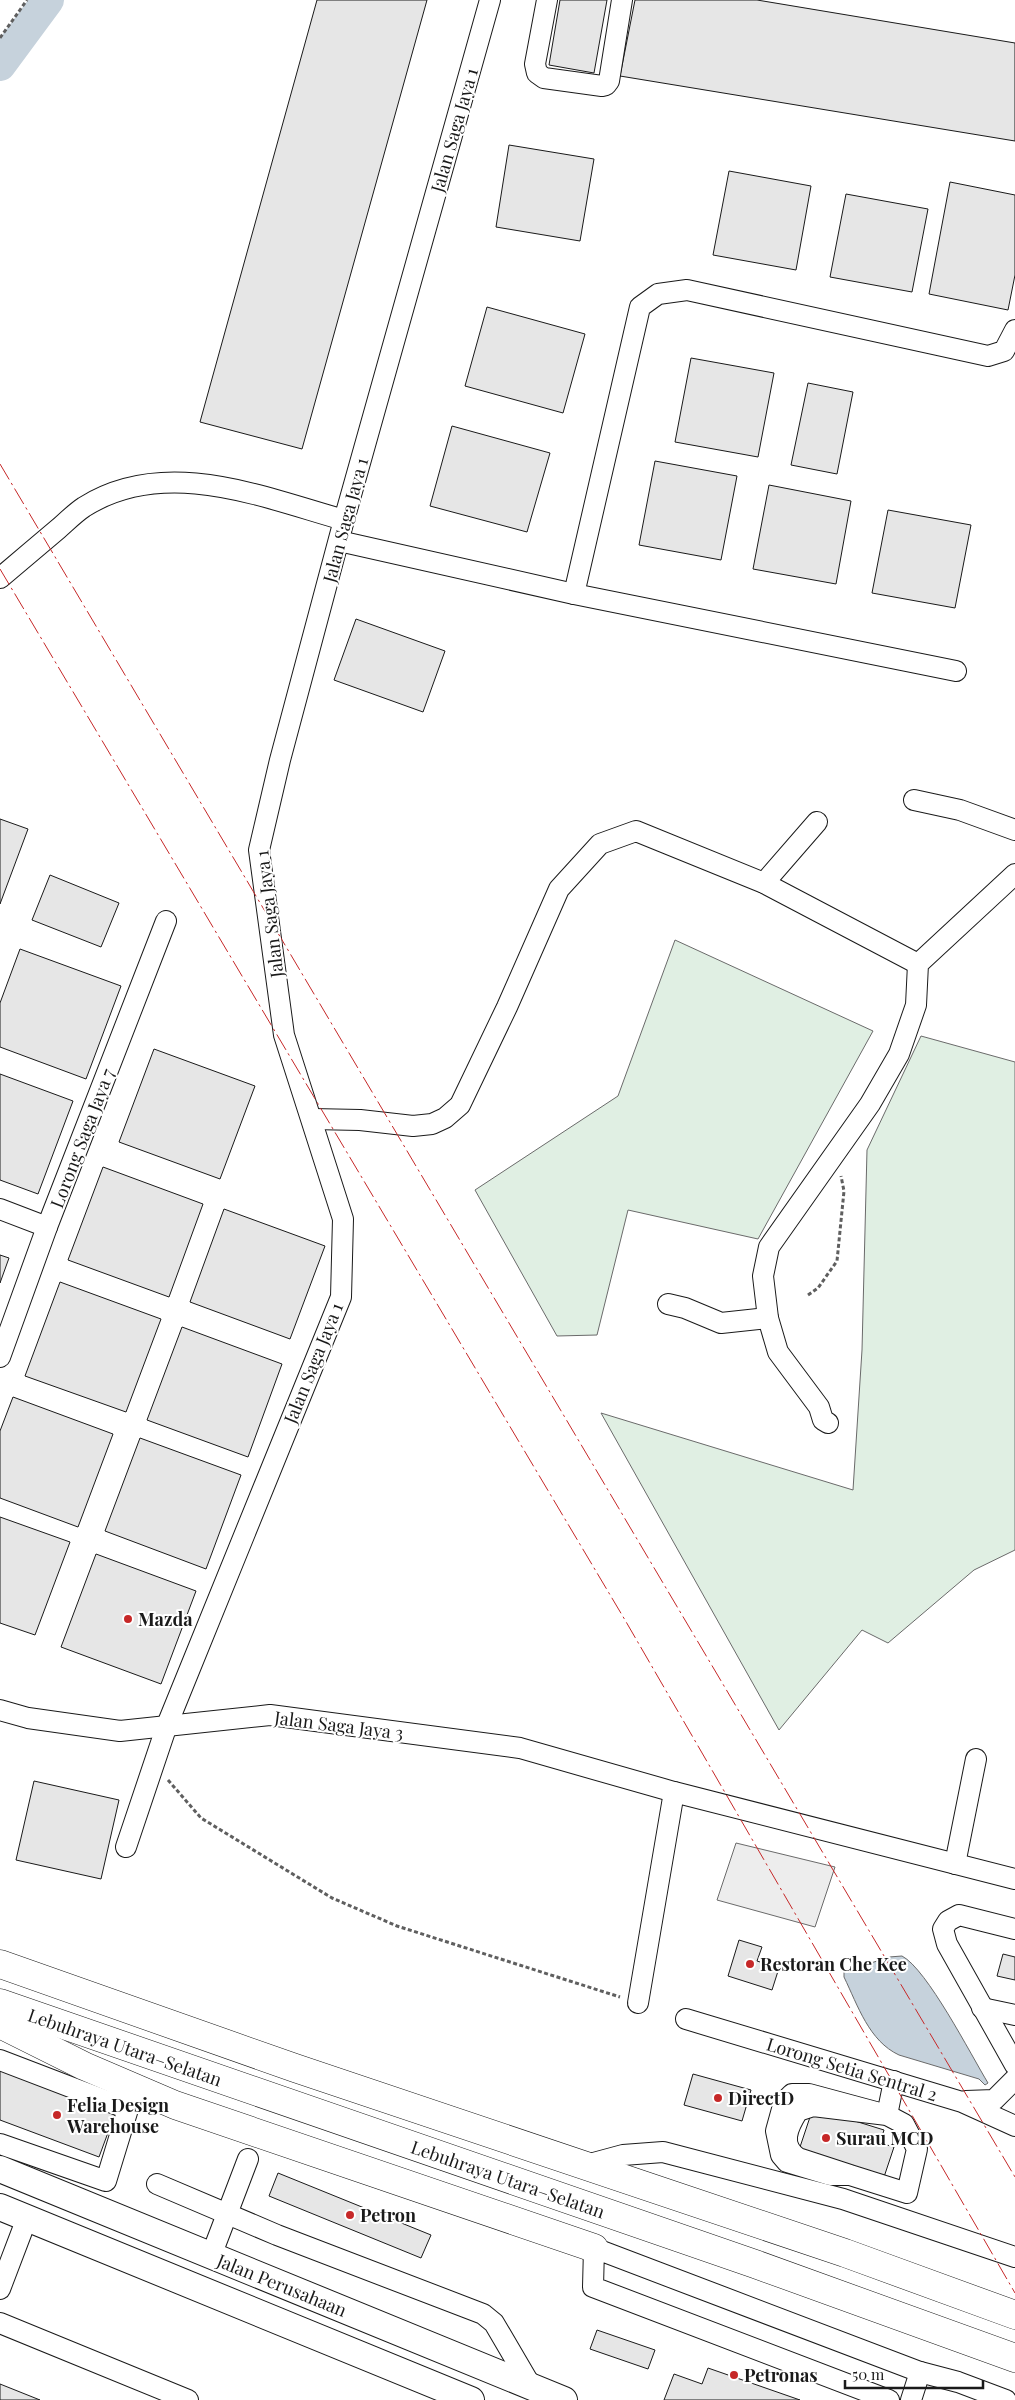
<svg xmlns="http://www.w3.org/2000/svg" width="1015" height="2400" viewBox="0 0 1015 2400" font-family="'Playfair Display',serif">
<rect width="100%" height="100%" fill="#fff"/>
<g fill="#e0efe3" stroke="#6a6a6a">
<polygon points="675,940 873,1031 758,1239 628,1210 597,1335 557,1336 475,1190 618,1096"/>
<polygon points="921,1036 1015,1062 1015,1550 974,1570 888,1643 862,1630 779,1730 601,1413 853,1490 862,1350 867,1150"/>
</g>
<polygon fill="#ededed" stroke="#6a6a6a" points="736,1843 835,1867 815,1927 717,1900"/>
<path fill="#c6d2dc" stroke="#6a6a6a" d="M902,1956C927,1969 971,2055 988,2083L985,2085L979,2079L899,2055C869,2041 858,2006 844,1977V1972L889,1957Z"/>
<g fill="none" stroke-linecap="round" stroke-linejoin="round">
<polyline stroke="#c6d2dc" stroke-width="32" points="0,65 48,0"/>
</g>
<g fill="#e6e6e6" stroke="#1a1a1a">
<polygon points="317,0 427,0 302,449 200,422"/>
<polygon points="560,0 607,0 594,73 549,65"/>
<polygon points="635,0 757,0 1015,43 1015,141 620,76"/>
<polygon points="509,145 594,159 580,241 496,227"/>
<polygon points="729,171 811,186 796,270 713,255"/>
<polygon points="950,182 1015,195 1015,275 1008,310 929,294"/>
<polygon points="846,194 928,209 912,292 830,277"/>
<polygon points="487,307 585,334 563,413 465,386"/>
<polygon points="691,358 774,373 758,457 675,442"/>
<polygon points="808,383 853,392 837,474 791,465"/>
<polygon points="452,426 550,453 527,532 430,506"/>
<polygon points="655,461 737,476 721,560 639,545"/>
<polygon points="769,485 851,501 836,584 753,569"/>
<polygon points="888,510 971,525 955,608 872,593"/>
<polygon points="356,619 445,651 423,712 334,680"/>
<polygon points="0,819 28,829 0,904"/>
<polygon points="50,875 119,903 101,947 32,920"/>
<polygon points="20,949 121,986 86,1079 0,1047 0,1003"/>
<polygon points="154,1049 255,1086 220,1179 119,1142"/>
<polygon points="0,1074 73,1101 38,1194 0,1180"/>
<polygon points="103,1167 203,1204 169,1297 68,1260"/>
<polygon points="224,1209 325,1246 290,1339 190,1302"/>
<polygon points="0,1255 9,1258 0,1283"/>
<polygon points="60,1282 161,1319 126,1412 25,1376"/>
<polygon points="182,1327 282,1364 248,1457 147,1420"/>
<polygon points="13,1397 113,1434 78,1527 0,1498 0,1431"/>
<polygon points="140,1438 241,1475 206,1569 105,1531"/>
<polygon points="0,1517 70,1542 35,1635 0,1623"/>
<polygon points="96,1554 196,1591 161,1684 61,1647"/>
<polygon points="34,1781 119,1800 101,1879 16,1860"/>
<polygon points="739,1940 762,1947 757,1961 779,1968 772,1990 728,1976"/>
<polygon points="1003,1954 1015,1957 1015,1980 997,1976"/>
<polygon points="0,2067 116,2111 99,2157 0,2120"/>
<polygon points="693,2074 751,2090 742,2121 684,2105"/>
<polygon points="813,2108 884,2130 880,2143 894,2147 884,2177 799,2150"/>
<polygon points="278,2173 431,2235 421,2258 269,2196"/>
<polygon points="597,2330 655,2350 648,2369 590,2349"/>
<polygon points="708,2368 800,2400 664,2400 674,2374 702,2384"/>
<polygon points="0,2384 40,2400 0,2400"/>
</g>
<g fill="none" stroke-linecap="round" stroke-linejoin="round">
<g stroke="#1a1a1a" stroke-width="22">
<g id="minor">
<polyline points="547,0 535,64 537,73 544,78 602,86 606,85 609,81 622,0"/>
<polyline points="339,541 574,594 956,671"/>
<path d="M0,578C19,562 39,545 58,529C66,522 75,513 84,507C165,456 262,497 344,520"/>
<polyline points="574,594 640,307 658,294 687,290 988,356 1004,351 1015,330"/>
<polyline points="914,800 960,810 1015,830"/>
<polyline points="764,883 817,822"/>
<polyline points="312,1119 360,1120 413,1126 432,1124 445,1118 460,1105 507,1007 559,889 600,844 636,831 764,883 918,964"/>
<polyline points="0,1209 47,1227"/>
<polyline points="668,1304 685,1308 721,1323 768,1318"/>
<polyline points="0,1357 47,1227 166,921"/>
<polyline points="828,1423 823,1420 819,1407 778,1352 768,1318 763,1276 769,1247 870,1104 899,1054 916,1005 918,964 1015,874"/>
<polyline points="0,1710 28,1718 120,1731 270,1715 520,1748 674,1792 1015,1879"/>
<polyline points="126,1847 167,1725 341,1297 343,1219 284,1035 259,850 280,760 344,520 490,0"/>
<polyline points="955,1864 976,1759"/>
<polyline points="1015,1929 959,1915 948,1921 943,1929 947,1944 1015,2065"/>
<polyline points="638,2003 674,1792"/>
<polyline points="982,2008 1015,2015"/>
<polyline points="686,2019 962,2102 1015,2126"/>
<polyline points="0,2060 128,2109 106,2181 0,2144"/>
<polyline points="966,2101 994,2100 1015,2079"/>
<polyline points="887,2115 894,2081"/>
<polyline points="586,2165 623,2155 663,2152 843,2199 1015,2257"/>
<path d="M850,2175L798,2158C779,2145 788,2127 798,2111L813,2106L887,2115L904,2124L917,2149L907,2193L850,2175H830L787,2162L781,2155L776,2131L784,2102L792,2094H809L887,2115"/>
<polyline points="157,2184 277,2235 483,2314 494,2323 531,2386"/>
<polyline points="211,2256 248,2159"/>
<polyline points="0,2289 27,2218"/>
<polyline points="0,2323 188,2400"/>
<polyline points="889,2400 593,2287 594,2248 920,2372 958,2382 1006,2400"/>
<polyline points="911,2400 920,2372"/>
</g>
</g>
<g stroke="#1a1a1a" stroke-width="28">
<g id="major">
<polyline points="0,2169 564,2400"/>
<polyline points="0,2207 471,2400"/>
</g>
</g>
<g stroke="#1a1a1a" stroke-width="29">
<g id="highway">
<polyline points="0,1964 295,2068 845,2253 1015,2315"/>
<polyline points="0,2003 755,2264 1015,2358"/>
<polyline points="0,2024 84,2066 175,2105 594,2248"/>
</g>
</g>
<g stroke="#5f5f5f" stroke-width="3" stroke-dasharray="4 2.5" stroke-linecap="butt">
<polyline points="0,38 27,0"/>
<polyline points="808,1295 818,1288 837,1261 844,1191 841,1176"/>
<polyline points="168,1780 201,1818 332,1898 397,1926 620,1997"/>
</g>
<use href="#minor" stroke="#fff" stroke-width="20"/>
<use href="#major" stroke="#fff" stroke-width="26"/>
<use href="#highway" stroke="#fff" stroke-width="28"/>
<g stroke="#c62828" stroke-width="1" stroke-dasharray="18 4 2.5 4" stroke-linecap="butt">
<polyline points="0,464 1015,2177"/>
<polyline points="0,569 625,1620 1015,2293"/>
</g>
</g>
<g fill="#c62828" stroke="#fff" stroke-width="2">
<circle cx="128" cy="1619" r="5"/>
<circle cx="750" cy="1964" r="5"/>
<circle cx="718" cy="2098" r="5"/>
<circle cx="57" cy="2115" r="5"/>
<circle cx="826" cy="2138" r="5"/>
<circle cx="350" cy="2215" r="5"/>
<circle cx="734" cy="2375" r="5"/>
</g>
<g text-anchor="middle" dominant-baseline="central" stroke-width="4" stroke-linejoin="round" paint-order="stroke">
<g font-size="18" fill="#1a1a1a" stroke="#fff">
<text transform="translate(454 130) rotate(-74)">Jalan Saga Jaya 1</text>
<text transform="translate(345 520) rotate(-75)">Jalan Saga Jaya 1</text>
<text transform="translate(269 914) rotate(-97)">Jalan Saga Jaya 1</text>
<text transform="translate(82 1138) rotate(-69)">Lorong Saga Jaya 7</text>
<text transform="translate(313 1363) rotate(-68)">Jalan Saga Jaya 1</text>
<text transform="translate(339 1725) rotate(7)">Jalan Saga Jaya 3</text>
<text transform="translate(125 2047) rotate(19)">Lebuhraya Utara–Selatan</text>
<text transform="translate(852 2069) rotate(17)">Lorong Setia Sentral 2</text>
<text transform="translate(508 2179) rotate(19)">Lebuhraya Utara–Selatan</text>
<text transform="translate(282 2285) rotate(22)">Jalan Perusahaan</text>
</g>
<g font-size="18" font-weight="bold" fill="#1a1a1a" stroke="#fff" text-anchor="start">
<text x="138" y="1619">Mazda</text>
<text x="760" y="1964">Restoran Che Kee</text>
<text x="728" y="2098">DirectD</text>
<text x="67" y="2105">Felia Design<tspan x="67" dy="21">Warehouse</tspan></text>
<text x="836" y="2138">Surau MCD</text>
<text x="360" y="2215">Petron</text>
<text x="744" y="2375">Petronas</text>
</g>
</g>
<path d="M845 2380v8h138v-8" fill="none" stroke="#1a1a1a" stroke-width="2.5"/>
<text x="852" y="2380" font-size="15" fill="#1a1a1a" stroke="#ffffff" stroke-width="4" paint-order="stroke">50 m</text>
</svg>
